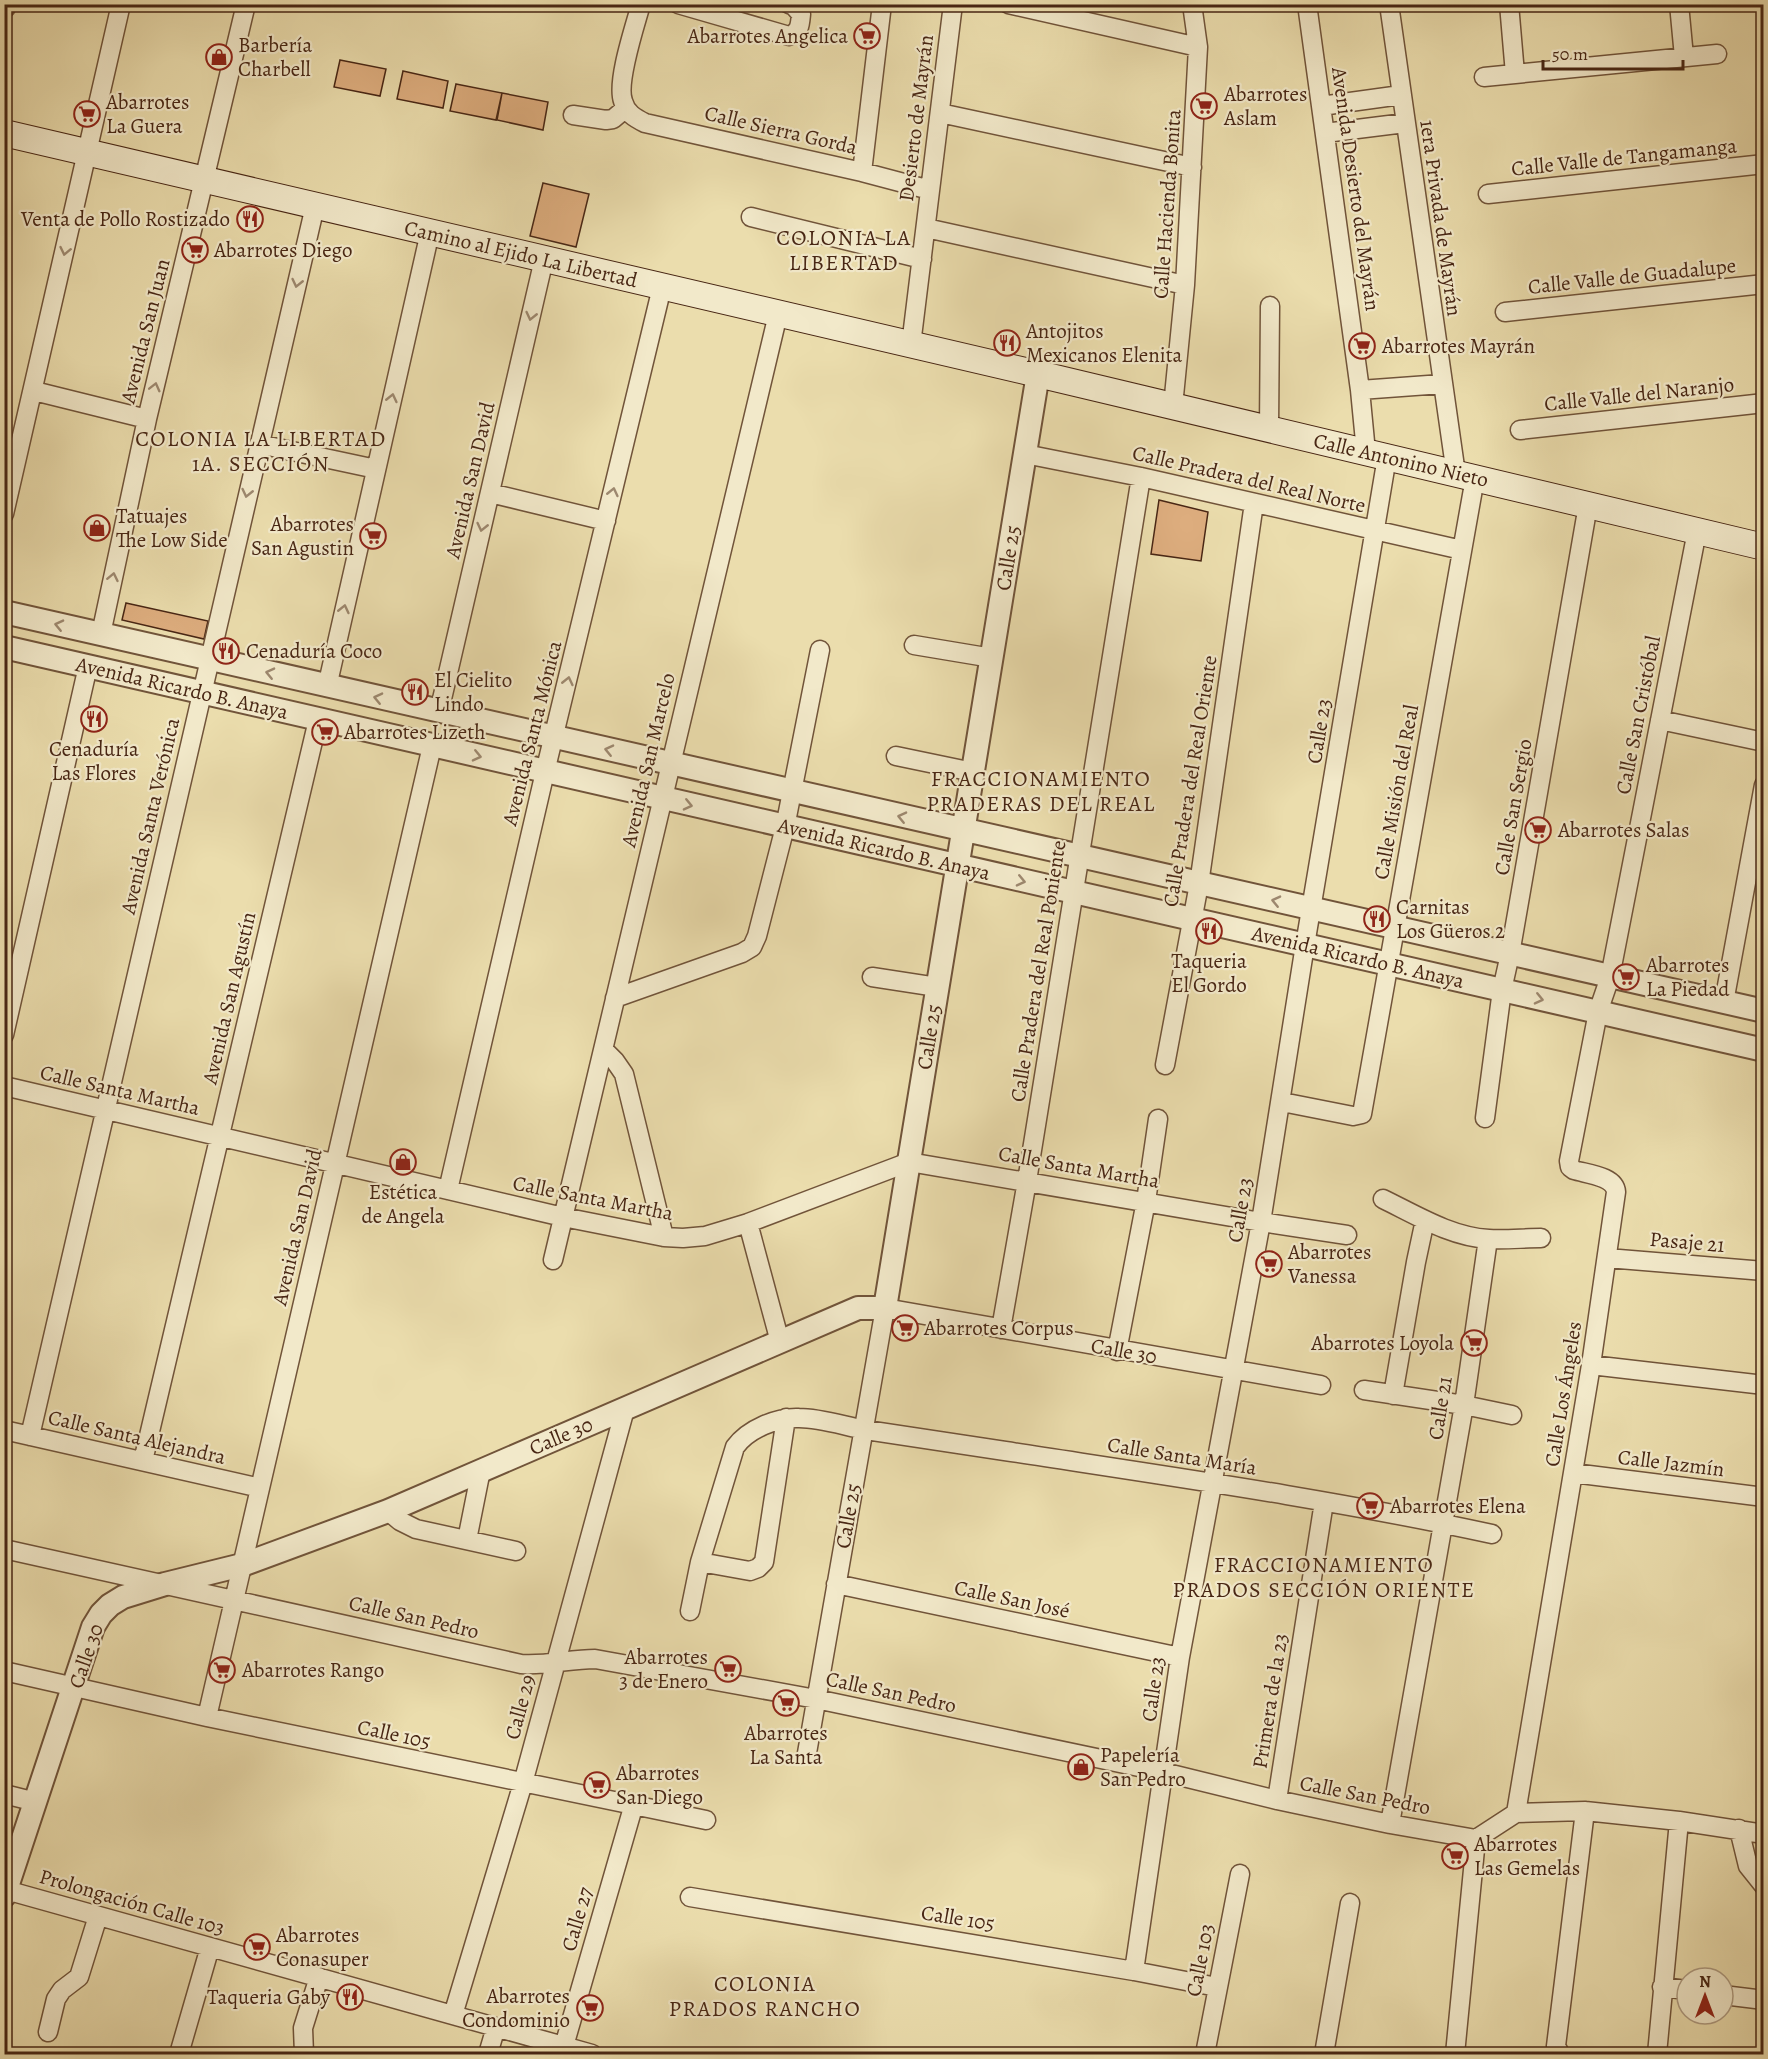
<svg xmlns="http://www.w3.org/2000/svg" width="1768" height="2059" font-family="Alegreya,serif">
<rect width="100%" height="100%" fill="#ebddad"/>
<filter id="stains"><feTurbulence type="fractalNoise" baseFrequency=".00333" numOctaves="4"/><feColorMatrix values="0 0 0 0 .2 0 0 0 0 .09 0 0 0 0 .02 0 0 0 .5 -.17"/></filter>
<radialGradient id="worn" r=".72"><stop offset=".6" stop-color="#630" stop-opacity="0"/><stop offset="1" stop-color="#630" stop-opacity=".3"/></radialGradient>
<path fill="#ddad7e" stroke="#482614" stroke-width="1.5" d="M340,60L386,69L380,96L334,87Z
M403,71L448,81L443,108L397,99Z
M456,84L502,93L496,120L450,111Z
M502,93L548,102L543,130L497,120Z
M543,183L589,194L576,247L530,236Z
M1159,500L1208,512L1201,561L1151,554Z
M126,603L208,621L204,639L122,620Z"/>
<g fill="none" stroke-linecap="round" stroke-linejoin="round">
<g stroke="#71543a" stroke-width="21">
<path id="minor" d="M641,4C635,26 616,82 623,101C626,113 635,118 645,123L862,172L930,190
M678,4L789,36C800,32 800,25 801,14L794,6L789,4
M1008,4L1198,47
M1307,4L1360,390L1366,452
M1389,4L1456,474
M1509,4L1515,74
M1679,4L1684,57
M1484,77L1717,54
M1321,106L1401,95
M940,113L1192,167
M573,115L606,120L613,119L626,108
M1325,133L1405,123
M862,172L882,4
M1488,194L1764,164
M751,217L922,259
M926,228L1185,285
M1505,312L1764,284
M911,345L953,4
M1360,390L1442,384
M34,391L147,419
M1173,406L1185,285L1198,47L1192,4
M1269,429L1270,306
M1520,430L1764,403
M259,444L376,469
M1025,454L1141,477L1462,550
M490,493L606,521
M4,514L121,4
M101,634L147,419L246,4
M914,645L992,658
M327,687L430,232
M439,712L544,259
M1660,720L1764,742
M896,756L973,772
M872,977L937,987
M615,998L742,953L752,947L757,936L785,827L820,650
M1724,1002L1764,785
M4,1035L88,666
M604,1050L615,1061L624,1074L664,1237
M1165,1065L1199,884L1254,503
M4,1086L563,1217L664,1237L683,1238L705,1236L748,1223L909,1162L1261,1222L1347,1235
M1282,1102L1353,1116L1362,1114L1475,478
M1485,1118L1502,990L1510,954L1588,505
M448,1190L545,772L662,287
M1383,1199C1416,1215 1451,1237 1489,1239C1506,1240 1524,1238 1541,1238
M748,1223L780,1342
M1607,1258L1764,1271
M553,1260L778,314
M1001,1329L1027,1181L1141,477
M1117,1351L1146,1201L1158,1119
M1591,1365L1764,1385
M1364,1390L1464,1405L1512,1415
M1393,1395L1416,1262L1425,1220
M4,1430L260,1488
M30,1436L315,206
M143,1461L318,720
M1573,1473L1764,1497
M388,1511L400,1521L416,1529L516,1551
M467,1540L481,1470
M4,1549L521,1664C546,1666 570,1659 595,1659L816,1699L1163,1772L1277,1800L1390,1824L1476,1839L1516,1813L1585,1811L1679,1821L1764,1834
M700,1562L750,1571L758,1568L764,1562L786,1418
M836,1584L1180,1657
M690,1611L700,1562L735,1447C748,1429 777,1417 799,1418C821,1418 844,1426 866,1430C912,1437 958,1444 1005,1451C1167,1476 1331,1499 1492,1534
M4,1671L207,1717L706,1820
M207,1717L432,746
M807,1753L885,1308L1321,1385
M4,1794L36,1802
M1277,1800L1324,1502
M1516,1813L1591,1365L1616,1192C1615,1176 1587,1174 1574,1170L1570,1167L1569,1161L1598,1012L1610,977L1697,531
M1390,1824L1464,1405L1488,1239
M1739,1829L1748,1866L1764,1886
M6,1890L592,2054
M690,1897L1134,1971L1217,1987
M1134,1971L1180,1657L1261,1222L1305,945L1387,457
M1662,1987L1687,1990
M1723,1995L1764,2000
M453,2015L523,1783L625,1409
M48,2032L56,1999L62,1990L79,1977L98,1916
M564,2046L634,1804
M179,2054L210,1947
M304,2054L303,2028L319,1977
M488,2054L496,2027
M1205,2054L1240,1874
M1324,2054L1350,1903
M1455,2054L1476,1839
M1560,2054L1556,2046L1585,1811
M1657,2054L1679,1821"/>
</g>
<g stroke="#71543a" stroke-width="26">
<path id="tertiary" d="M4,6L5,4
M4,612L1764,1011
M4,647L1764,1050
M4,1896L93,1627L101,1614L110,1605L123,1597L165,1584L242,1565L388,1511L858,1308H885L1038,374"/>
</g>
<g stroke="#482614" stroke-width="28">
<path id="secondary" d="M4,133L1038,374L1764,547"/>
</g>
<use href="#minor" stroke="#f2e9ca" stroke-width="18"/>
<use href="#tertiary" stroke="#f2e9ca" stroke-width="22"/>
<use href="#secondary" stroke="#f2e9ca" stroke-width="26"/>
</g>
<defs><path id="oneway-chevron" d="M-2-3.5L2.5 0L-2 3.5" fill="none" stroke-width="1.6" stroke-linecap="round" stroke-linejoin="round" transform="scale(1.5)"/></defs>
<g stroke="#9d886f">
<use href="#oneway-chevron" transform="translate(65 251) rotate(102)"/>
<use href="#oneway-chevron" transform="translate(297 283) rotate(103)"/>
<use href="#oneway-chevron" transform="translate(531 316) rotate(103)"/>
<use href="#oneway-chevron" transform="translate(155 387) rotate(-76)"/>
<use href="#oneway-chevron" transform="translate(392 398) rotate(-77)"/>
<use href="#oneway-chevron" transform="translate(613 492) rotate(-77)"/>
<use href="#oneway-chevron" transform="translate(247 493) rotate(103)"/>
<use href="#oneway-chevron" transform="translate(482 527) rotate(103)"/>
<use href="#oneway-chevron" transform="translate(113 577) rotate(-78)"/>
<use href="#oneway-chevron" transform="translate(344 609) rotate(-77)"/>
<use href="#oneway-chevron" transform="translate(59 625) rotate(-167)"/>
<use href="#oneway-chevron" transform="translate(270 673) rotate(-167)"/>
<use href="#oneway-chevron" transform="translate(568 681) rotate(-77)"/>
<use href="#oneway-chevron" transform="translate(378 698) rotate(-167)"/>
<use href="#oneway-chevron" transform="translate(609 750) rotate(-167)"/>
<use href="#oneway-chevron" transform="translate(477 756) rotate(13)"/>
<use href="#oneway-chevron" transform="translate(688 805) rotate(13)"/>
<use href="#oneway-chevron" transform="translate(902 817) rotate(-167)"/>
<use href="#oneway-chevron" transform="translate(1021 881) rotate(13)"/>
<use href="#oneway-chevron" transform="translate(1276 901) rotate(-167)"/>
<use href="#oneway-chevron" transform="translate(1539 999) rotate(13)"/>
</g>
<defs>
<g id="supermarket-ring" transform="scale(1.35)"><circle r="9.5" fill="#f2e9ca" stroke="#8f2418" stroke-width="1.5"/><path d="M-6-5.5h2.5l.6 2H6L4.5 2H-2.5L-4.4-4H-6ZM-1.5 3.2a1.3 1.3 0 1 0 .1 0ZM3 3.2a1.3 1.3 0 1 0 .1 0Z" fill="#8f2418"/></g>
<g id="shop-ring" transform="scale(1.35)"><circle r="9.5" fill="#f2e9ca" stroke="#8f2418" stroke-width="1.5"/><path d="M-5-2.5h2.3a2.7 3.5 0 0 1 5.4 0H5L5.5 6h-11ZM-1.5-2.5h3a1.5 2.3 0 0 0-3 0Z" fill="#8f2418"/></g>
<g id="restaurant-ring" transform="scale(1.35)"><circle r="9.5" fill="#f2e9ca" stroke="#8f2418" stroke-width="1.5"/><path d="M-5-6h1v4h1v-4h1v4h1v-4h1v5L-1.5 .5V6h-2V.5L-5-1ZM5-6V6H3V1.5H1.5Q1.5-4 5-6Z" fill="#8f2418"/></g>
</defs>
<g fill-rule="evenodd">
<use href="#supermarket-ring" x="867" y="36"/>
<use href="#shop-ring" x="219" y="57"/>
<use href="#supermarket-ring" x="1204" y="106"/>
<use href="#supermarket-ring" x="87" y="114"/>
<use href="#restaurant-ring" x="250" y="219"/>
<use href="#supermarket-ring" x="195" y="250"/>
<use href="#restaurant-ring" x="1007" y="343"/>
<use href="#supermarket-ring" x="1362" y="346"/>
<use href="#shop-ring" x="97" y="528"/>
<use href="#supermarket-ring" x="373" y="536"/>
<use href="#restaurant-ring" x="226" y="651"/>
<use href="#restaurant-ring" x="415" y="692"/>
<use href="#restaurant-ring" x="94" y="719"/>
<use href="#supermarket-ring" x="325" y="732"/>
<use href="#supermarket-ring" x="1538" y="830"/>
<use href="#restaurant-ring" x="1377" y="919"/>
<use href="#restaurant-ring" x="1209" y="931"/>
<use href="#supermarket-ring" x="1626" y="977"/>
<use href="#shop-ring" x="403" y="1162"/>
<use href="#supermarket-ring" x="1269" y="1264"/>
<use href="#supermarket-ring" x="905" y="1328"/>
<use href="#supermarket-ring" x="1474" y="1343"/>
<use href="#supermarket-ring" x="1370" y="1506"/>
<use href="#supermarket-ring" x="728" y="1669"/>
<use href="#supermarket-ring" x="222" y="1670"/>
<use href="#supermarket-ring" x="786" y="1703"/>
<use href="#shop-ring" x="1081" y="1767"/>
<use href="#supermarket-ring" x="597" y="1785"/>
<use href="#supermarket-ring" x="1455" y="1856"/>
<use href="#supermarket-ring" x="257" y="1947"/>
<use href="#restaurant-ring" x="350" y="1997"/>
<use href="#supermarket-ring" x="590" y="2008"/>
</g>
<g text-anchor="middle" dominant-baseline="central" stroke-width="4.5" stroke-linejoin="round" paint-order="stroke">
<g font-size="21" fill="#482614" stroke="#f2e9ca" text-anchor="start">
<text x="848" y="36" text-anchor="end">Abarrotes Angelica</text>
<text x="238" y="45">Barbería<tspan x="238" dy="24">Charbell</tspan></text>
<text x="1224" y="94">Abarrotes<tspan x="1224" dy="24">Aslam</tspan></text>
<text x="106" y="102">Abarrotes<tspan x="106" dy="24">La Guera</tspan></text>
<text x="230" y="219" text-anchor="end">Venta de Pollo Rostizado</text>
<text x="214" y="250">Abarrotes Diego</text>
<text x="1026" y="331">Antojitos<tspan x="1026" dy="24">Mexicanos Elenita</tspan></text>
<text x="1382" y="346">Abarrotes Mayrán</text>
<text x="116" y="516">Tatuajes<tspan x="116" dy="24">The Low Side</tspan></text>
<text x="354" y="524" text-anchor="end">Abarrotes<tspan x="354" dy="24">San Agustin</tspan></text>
<text x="246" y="651">Cenaduría Coco</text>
<text x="434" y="680">El Cielito<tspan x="434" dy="24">Lindo</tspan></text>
<text x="344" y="732">Abarrotes Lizeth</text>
<text x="94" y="749" text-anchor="middle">Cenaduría<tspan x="94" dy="24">Las Flores</tspan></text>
<text x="1558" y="830">Abarrotes Salas</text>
<text x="1396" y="907">Carnitas<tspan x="1396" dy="24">Los Güeros 2</tspan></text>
<text x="1209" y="961" text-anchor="middle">Taqueria<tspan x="1209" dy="24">El Gordo</tspan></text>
<text x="1646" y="965">Abarrotes<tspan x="1646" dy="24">La Piedad</tspan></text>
<text x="403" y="1192" text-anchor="middle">Estética<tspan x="403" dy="24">de Angela</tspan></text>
<text x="1288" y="1252">Abarrotes<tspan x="1288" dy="24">Vanessa</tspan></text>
<text x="924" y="1328">Abarrotes Corpus</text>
<text x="1454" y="1343" text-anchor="end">Abarrotes Loyola</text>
<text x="1390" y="1506">Abarrotes Elena</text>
<text x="708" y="1657" text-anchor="end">Abarrotes<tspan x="708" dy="24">3 de Enero</tspan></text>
<text x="242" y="1670">Abarrotes Rango</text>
<text x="786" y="1733" text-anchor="middle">Abarrotes<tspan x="786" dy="24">La Santa</tspan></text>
<text x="1100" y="1755">Papelería<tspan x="1100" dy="24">San Pedro</tspan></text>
<text x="616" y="1773">Abarrotes<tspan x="616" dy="24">San Diego</tspan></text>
<text x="1474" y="1844">Abarrotes<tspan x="1474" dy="24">Las Gemelas</tspan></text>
<text x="276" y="1935">Abarrotes<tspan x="276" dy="24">Conasuper</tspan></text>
<text x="570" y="1996" text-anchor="end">Abarrotes<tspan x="570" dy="24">Condominio</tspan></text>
<text x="330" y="1997" text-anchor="end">Taqueria Gaby</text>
</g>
<g font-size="21" fill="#482614" stroke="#f2e9ca">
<text transform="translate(916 118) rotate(-83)">Desierto de Mayrán</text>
<text transform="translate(781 130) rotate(13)">Calle Sierra Gorda</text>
<text transform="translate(1624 157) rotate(-6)">Calle Valle de Tangamanga</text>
<text transform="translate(1356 189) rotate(82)">Avenida Desierto del Mayrán</text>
<text transform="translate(1167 204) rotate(-86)">Calle Hacienda Bonita</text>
<text transform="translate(1441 218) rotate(82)">1era Privada de Mayrán</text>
<text transform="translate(521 254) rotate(13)">Camino al Ejido La Libertad</text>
<text transform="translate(1632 276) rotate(-6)">Calle Valle de Guadalupe</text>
<text transform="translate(145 331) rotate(-76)">Avenida San Juan</text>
<text transform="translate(1639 394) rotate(-6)">Calle Valle del Naranjo</text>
<text transform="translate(1401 460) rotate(13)">Calle Antonino Nieto</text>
<text transform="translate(1249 479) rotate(13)">Calle Pradera del Real Norte</text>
<text transform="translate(470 480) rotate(-77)">Avenida San David</text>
<text transform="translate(1008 558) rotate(-81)">Calle 25</text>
<text transform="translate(182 688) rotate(13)">Avenida Ricardo B. Anaya</text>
<text transform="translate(1638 715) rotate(-79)">Calle San Cristóbal</text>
<text transform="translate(1319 731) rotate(-81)">Calle 23</text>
<text transform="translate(532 733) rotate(-76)">Avenida Santa Mónica</text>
<text transform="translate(648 760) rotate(-77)">Avenida San Marcelo</text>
<text transform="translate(1190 781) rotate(-81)">Calle Pradera del Real Oriente</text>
<text transform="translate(1396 792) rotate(-80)">Calle Misión del Real</text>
<text transform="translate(1513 807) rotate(-80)">Calle San Sergio</text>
<text transform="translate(150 816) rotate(-77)">Avenida Santa Verónica</text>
<text transform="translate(884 849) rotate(13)">Avenida Ricardo B. Anaya</text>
<text transform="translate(1358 957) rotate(13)">Avenida Ricardo B. Anaya</text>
<text transform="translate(1038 971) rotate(-81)">Calle Pradera del Real Poniente</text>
<text transform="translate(229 998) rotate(-77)">Avenida San Agustín</text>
<text transform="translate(929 1037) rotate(-81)">Calle 25</text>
<text transform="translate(120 1090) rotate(13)">Calle Santa Martha</text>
<text transform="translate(1079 1167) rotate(10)">Calle Santa Martha</text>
<text transform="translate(593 1198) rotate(11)">Calle Santa Martha</text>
<text transform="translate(1240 1210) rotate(-80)">Calle 23</text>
<text transform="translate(297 1227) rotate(-77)">Avenida San David</text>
<text transform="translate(1687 1242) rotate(5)">Pasaje 21</text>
<text transform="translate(1124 1351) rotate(10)">Calle 30</text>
<text transform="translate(1563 1394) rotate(-81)">Calle Los Ángeles</text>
<text transform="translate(1440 1408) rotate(-81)">Calle 21</text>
<text transform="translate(561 1436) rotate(-23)">Calle 30</text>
<text transform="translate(137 1437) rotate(13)">Calle Santa Alejandra</text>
<text transform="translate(1182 1456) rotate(9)">Calle Santa María</text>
<text transform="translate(1671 1463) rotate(7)">Calle Jazmín</text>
<text transform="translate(848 1516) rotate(-80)">Calle 25</text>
<text transform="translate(1012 1599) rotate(12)">Calle San José</text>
<text transform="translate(414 1617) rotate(13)">Calle San Pedro</text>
<text transform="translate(86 1656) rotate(-71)">Calle 30</text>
<text transform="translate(1153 1689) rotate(-82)">Calle 23</text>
<text transform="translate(891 1692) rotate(12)">Calle San Pedro</text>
<text transform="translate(1270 1701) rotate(-81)">Primera de la 23</text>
<text transform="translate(520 1707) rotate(-75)">Calle 29</text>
<text transform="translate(394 1734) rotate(12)">Calle 105</text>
<text transform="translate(1365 1795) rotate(11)">Calle San Pedro</text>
<text transform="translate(132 1902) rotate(16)">Prolongación Calle 103</text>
<text transform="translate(958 1918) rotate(9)">Calle 105</text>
<text transform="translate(577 1919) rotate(-74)">Calle 27</text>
<text transform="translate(1200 1960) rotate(-79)">Calle 103</text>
</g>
<g font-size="22" letter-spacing="1.5" fill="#482614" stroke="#f2e9ca">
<text x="844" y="238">COLONIA LA<tspan x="844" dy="25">LIBERTAD</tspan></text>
<text x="261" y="439">COLONIA LA LIBERTAD<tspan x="261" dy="25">1A. SECCIÓN</tspan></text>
<text x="1041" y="779">FRACCIONAMIENTO<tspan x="1041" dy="25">PRADERAS DEL REAL</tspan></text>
<text x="1324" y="1565">FRACCIONAMIENTO<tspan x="1324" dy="25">PRADOS SECCIÓN ORIENTE</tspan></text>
<text x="765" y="1984">COLONIA<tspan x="765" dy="25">PRADOS RANCHO</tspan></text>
</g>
</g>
<rect width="1768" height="2059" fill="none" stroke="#ebddad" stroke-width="24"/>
<rect x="6" y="6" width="1756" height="2047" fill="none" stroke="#482614" stroke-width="3"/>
<rect x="12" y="12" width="1744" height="2035" fill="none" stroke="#482614" stroke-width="1.5"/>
<g transform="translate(1705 1996)"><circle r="28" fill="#f2e9ca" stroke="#ae9b81" stroke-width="1.5"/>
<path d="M0-4.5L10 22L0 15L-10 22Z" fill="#8f2418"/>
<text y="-9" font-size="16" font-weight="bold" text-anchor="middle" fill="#482614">N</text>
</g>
<path d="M1543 60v9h140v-9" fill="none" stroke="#482614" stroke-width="3"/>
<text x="1552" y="60" font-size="18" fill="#482614" stroke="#f2e9ca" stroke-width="4.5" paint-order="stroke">50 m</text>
<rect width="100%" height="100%" filter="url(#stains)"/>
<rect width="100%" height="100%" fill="url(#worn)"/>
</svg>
